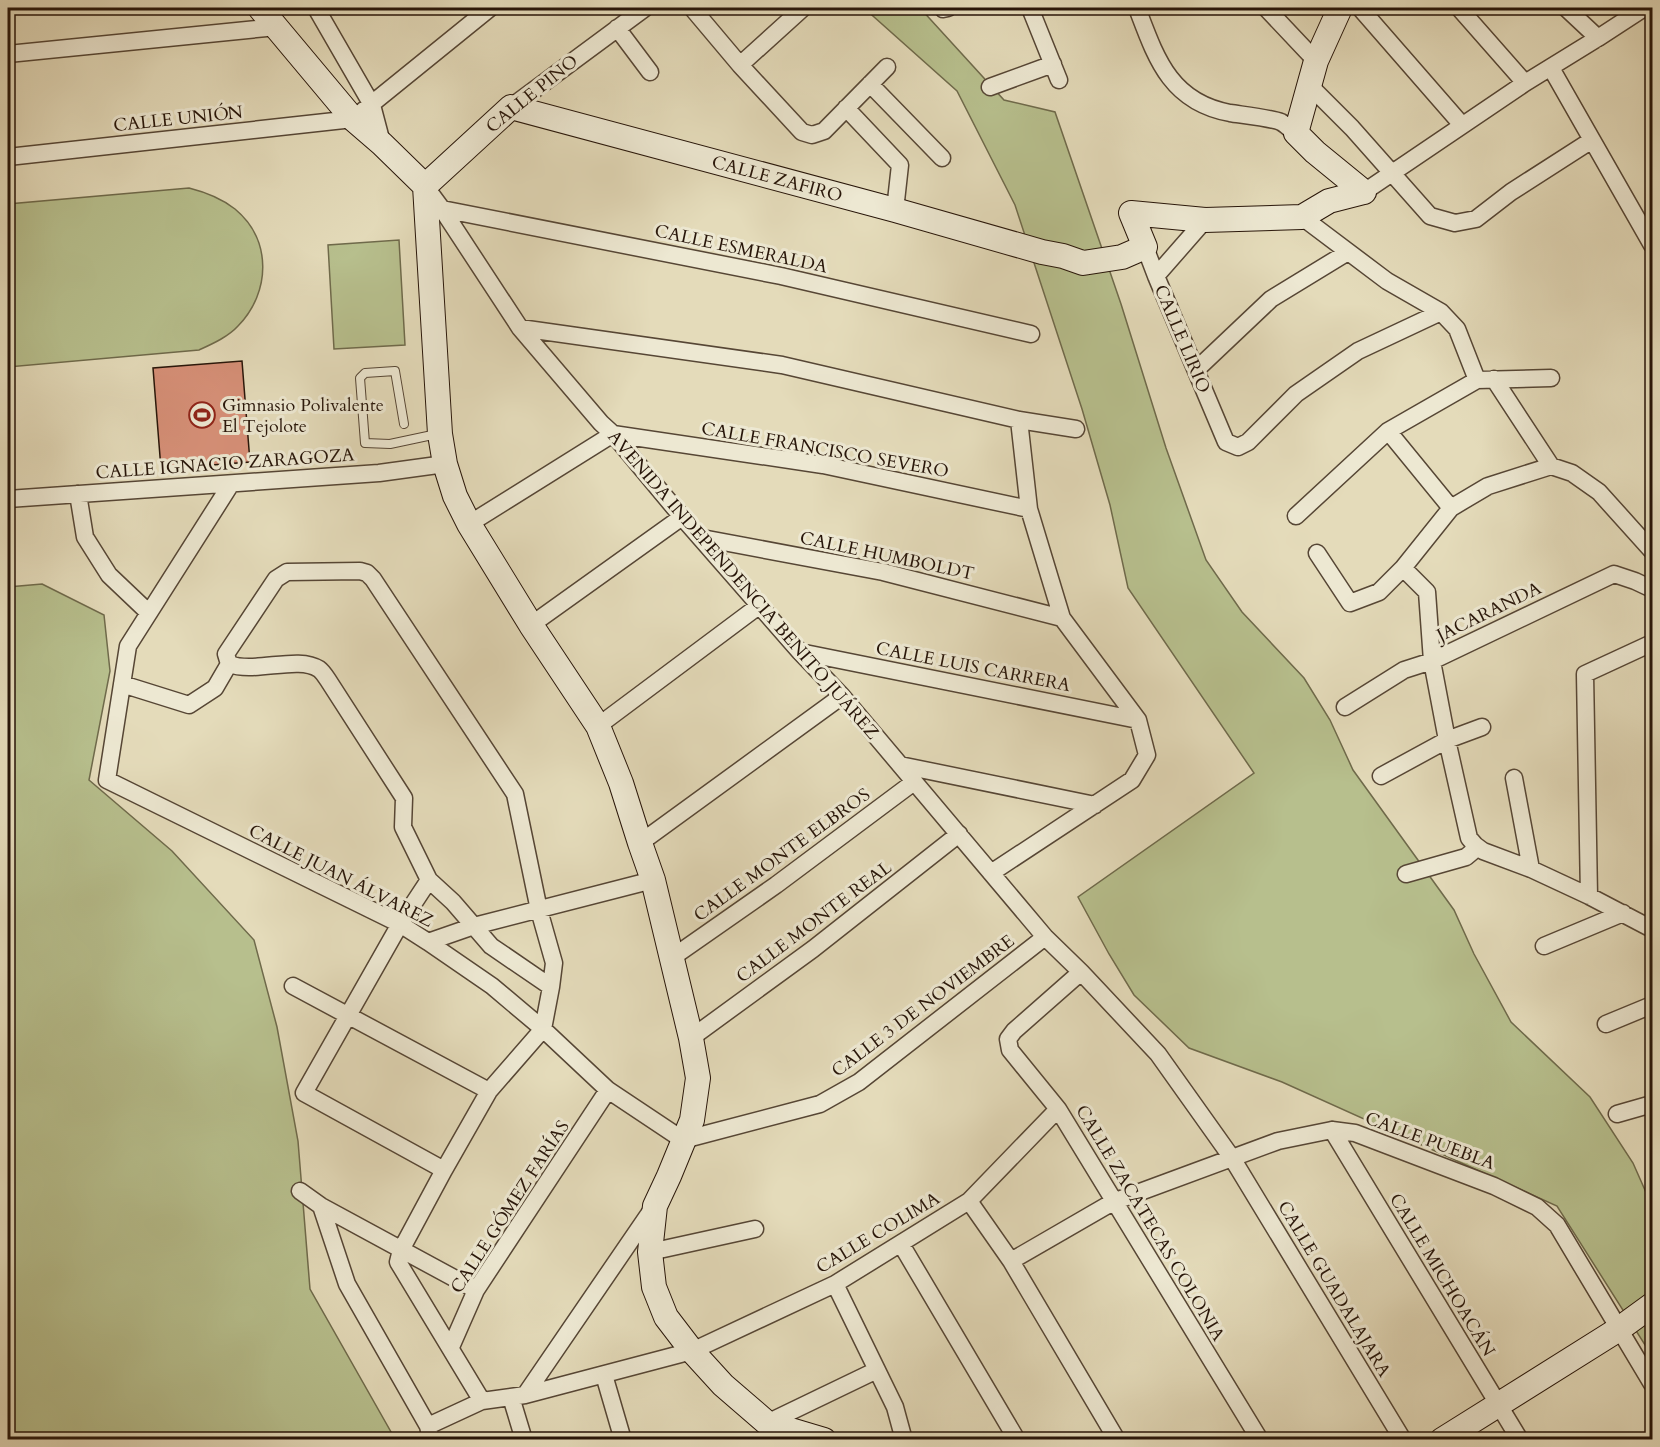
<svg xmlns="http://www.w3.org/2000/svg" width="1660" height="1447" font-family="Cardo,serif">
<rect width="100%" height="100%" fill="#e4dbba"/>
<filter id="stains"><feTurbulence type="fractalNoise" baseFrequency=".00333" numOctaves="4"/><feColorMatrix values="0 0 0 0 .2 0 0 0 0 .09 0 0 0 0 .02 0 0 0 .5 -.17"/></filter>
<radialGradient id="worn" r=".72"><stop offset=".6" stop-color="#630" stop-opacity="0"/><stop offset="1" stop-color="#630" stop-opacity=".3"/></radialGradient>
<path fill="#b7bf8d" stroke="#6f6a4b" stroke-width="1.5" d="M864,8H920L1004,100L1055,112L1121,304L1166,448L1206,560L1242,612L1304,678L1330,720L1353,770L1454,910L1474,954L1511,1022L1590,1097L1633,1163L1652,1206V1356L1557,1206L1282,1082L1189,1048L1134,995L1109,954L1078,897L1254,773L1128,588L1110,505L1082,409L1015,205L957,91Z
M189,188C205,192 221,198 235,209C272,240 271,292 238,326C228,337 212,344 199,350L8,367V204Z
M399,240L405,345L334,349L328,245Z
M42,584L104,615L110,671L89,780L172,851L254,940L277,1027L298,1141L310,1289L395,1439H8V587Z"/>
<path fill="#d79078" stroke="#271509" stroke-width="1.5" d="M242,361L250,462L161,469L153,368Z"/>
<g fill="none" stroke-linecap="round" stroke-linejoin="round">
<g stroke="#564635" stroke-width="10">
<path id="lane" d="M404,424L395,371L365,373L360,378L365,443L390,444L437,434"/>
</g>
<g stroke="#564635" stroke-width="19">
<path id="street" d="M316,8L372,105L382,143
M692,8L740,65L802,132L812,135L824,131L887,67
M1030,8L1059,80
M1137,8C1156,58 1170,102 1230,113C1243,115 1271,118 1281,122C1286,125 1291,130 1296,133
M1266,8L1316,61
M1360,8L1462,125
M1459,8L1525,83
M1566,8L1598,38
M943,9L948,8
M617,28L650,72
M8,54L277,27
M740,65L803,8
M1551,68L1652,245
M870,84L942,158
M1308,84L1352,128L1430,216L1455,223L1476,219L1511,192L1592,140
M990,87L1053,64
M511,107L645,8
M846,108L900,165L895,210
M8,157L353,119L490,8
M425,186L442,209L520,328L601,423L613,434L682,517L800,652L842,696L1045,937L1081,972L1158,1054L1232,1158L1403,1440
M1364,192L1525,83L1598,38L1644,8
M442,209L781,276L1031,334
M1302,217L1387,281L1441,312L1457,329L1477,380
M1145,247L1156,276L1226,442L1238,447L1248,442L1296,394L1358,351L1441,312
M1156,276L1205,220
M520,328L782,365L1019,420L1076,429
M1196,370L1271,299L1348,252
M1494,379L1551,466L1572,473L1599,492L1652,551
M1388,431L1451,508
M231,484L128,646L107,780L400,924L428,942L492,986L543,1029L608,1090L683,1140L820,1104L859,1082L1045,937
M78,494L85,537L109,575L149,613
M8,499L379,473L445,464
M1296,516L1388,431L1477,380L1551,378
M469,524L613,434L823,465L1029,509
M702,538L883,572L1062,618
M1317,553L1350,603L1379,592L1403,568L1451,508L1488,486L1551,466
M1403,568L1427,592L1432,661L1447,740L1469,838L1475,845L1483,851L1531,869L1589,896L1652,929
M531,625L682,517
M800,652L1138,720
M229,664C255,674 298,655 319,669C322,671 326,677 328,680L404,798L403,827L429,880L453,902L491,946L551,987
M122,684L189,705L215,688L229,664L226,654L276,579L287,572L360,571L367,573L373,579L515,794L539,910L554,963L551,987L543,1029L489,1091L444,1170L401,1250L398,1262L482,1401
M1345,707L1404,670L1432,661L1614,574L1635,581L1652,589
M598,726L760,605
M900,765L1095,805
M1381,776L1447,740L1482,727
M1514,778L1531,869
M640,843L842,696
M991,873L1132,780L1147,755L1138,720L1062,618L1029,509L1019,420
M1406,874L1466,857L1472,852L1475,845
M429,880L400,924L304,1093L444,1170
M1589,896L1585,674L1652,643
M428,942L474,926L653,880
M1544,946L1623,913
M673,957L776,885L914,782
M1081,972L1014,1031L1008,1039L1010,1050L1058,1109L1260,1440
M293,986L489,1091
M1606,1024L1652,1005
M691,1038L813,949L959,834
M1617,1114L1652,1104
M1332,1130L1520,1440
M300,1191L321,1206L476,1290
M969,1201L1011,1261L1117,1440
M321,1206L347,1284L428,1426L431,1440
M901,1244L1017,1440
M650,1252L755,1229
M1011,1261L1113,1202L1278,1141L1332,1130L1355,1133L1494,1186L1537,1207L1557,1225L1652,1384
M835,1284L895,1407L904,1440
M451,1347L476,1290L608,1090
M604,1375L623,1440
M525,1395L653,1208
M511,1397L524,1440
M767,1423L877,1370
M428,1426L482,1401L525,1395L692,1351L835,1284L969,1201L1058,1109"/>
</g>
<g stroke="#271509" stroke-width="26">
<path id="secondary" d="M260,8L353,119L382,144L425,186
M1340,8L1316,61L1296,133L1315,152L1364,192
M425,186L440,434L445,464L455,496L469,524L531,625L598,726L621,783L640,843L653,880L691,1038L698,1078L692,1120L669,1176L655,1206L650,1252L654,1287L666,1317L692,1351L723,1385L767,1423L824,1440
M425,186L511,107L895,210L1042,252L1063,256L1083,263L1122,257L1145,247L1131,213L1205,220L1302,217L1329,201L1364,192
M1442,1440L1619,1329L1652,1305"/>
</g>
<use href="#lane" stroke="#ede8d2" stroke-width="8"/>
<use href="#street" stroke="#ede8d2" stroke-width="16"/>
<use href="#secondary" stroke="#ede8d2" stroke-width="24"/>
</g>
<defs>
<g id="stadium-ring" transform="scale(1.35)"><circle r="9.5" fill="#ede8d2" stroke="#8f2418" stroke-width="1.5"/><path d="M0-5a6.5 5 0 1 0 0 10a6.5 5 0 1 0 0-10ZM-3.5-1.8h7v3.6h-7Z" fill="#8f2418"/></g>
</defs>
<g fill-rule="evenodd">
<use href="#stadium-ring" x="202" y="415"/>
</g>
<g text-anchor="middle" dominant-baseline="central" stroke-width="6" stroke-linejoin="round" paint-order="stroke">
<g font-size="18" fill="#271509" stroke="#ede8d2">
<text transform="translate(532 94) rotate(-39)">CALLE PINO</text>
<text transform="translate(178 119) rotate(-6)">CALLE UNIÓN</text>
<text transform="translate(777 179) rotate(15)">CALLE ZAFIRO</text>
<text transform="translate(741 249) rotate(12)">CALLE ESMERALDA</text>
<text transform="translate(1182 339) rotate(67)">CALLE LIRIO</text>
<text transform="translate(825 450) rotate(10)">CALLE FRANCISCO SEVERO</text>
<text transform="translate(225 464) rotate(-4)">CALLE IGNACIO ZARAGOZA</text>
<text transform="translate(887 556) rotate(12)">CALLE HUMBOLDT</text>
<text transform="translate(743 585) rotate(49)">AVENIDA INDEPENDENCIA BENITO JUÁREZ</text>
<text transform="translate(1489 612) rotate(-26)">JACARANDA</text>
<text transform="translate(973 667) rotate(11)">CALLE LUIS CARRERA</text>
<text transform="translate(782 855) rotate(-36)">CALLE MONTE ELBROS</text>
<text transform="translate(341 876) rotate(27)">CALLE JUAN ÁLVAREZ</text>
<text transform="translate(814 922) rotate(-37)">CALLE MONTE REAL</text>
<text transform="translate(923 1006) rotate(-37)">CALLE 3 DE NOVIEMBRE</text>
<text transform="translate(1430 1141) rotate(20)">CALLE PUEBLA</text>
<text transform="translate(510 1207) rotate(-57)">CALLE GÓMEZ FARÍAS</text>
<text transform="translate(1150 1223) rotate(59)">CALLE ZACATECAS COLONIA</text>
<text transform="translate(878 1233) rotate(-31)">CALLE COLIMA</text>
<text transform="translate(1442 1275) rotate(59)">CALLE MICHOACÁN</text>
<text transform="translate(1334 1289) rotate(59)">CALLE GUADALAJARA</text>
</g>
<g font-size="18" fill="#271509" stroke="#ede8d2" text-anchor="start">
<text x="222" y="405">Gimnasio Polivalente<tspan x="222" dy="21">El Tejolote</tspan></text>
</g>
</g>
<rect width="1660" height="1447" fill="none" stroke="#e4dbba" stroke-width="30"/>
<rect x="9" y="9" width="1642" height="1429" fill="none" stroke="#271509" stroke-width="3"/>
<rect x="15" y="15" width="1630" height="1417" fill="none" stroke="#271509" stroke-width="1.5"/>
<rect width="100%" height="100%" filter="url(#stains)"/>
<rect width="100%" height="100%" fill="url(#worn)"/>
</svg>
